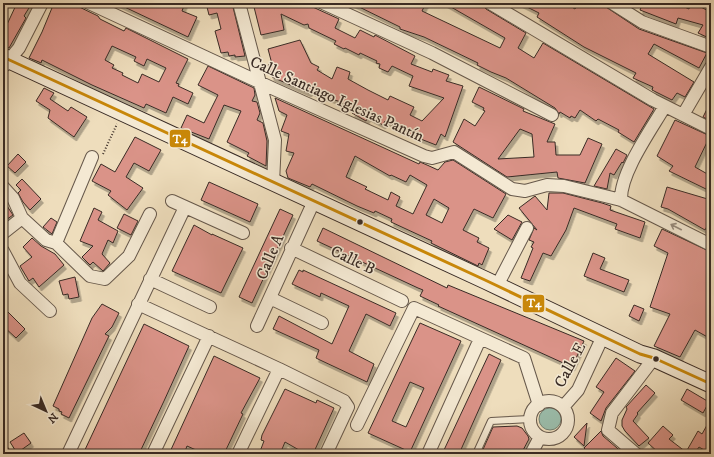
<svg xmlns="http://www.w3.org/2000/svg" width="714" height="457" font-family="'IM FELL DW Pica',serif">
<defs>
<filter id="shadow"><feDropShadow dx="2.5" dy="4" stdDeviation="0" flood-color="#0004"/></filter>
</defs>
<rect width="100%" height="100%" fill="#eeddbc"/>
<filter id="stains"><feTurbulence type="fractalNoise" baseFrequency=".005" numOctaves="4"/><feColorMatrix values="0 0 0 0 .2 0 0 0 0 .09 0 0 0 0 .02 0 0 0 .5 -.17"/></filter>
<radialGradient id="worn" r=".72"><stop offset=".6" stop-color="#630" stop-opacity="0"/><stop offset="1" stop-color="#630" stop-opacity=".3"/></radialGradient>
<path fill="#9bbdab" stroke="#748375" d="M539 419a11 11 0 1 1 22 0a11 11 0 1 1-22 0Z"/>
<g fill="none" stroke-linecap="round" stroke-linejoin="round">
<path stroke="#748375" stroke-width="3" d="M552,454L553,452"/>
</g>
<path fill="#da9388" stroke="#392b25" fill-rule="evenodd" filter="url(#shadow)" d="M17,3H32L24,16L26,18L9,48L3,45V33Z
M54,3H71L98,16L100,19L124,31L126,28L188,59L176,83L179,84L178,86L193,93L188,104L173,97L166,113L146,104L144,108L92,85L42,60L41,63L39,62L29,58L42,32ZM112,46L136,57L134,61L144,66L147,59L166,68L159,82L142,74L138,83L122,75L123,73L112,68L114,65L105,60Z
M116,3H185L182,11L197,17L188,37Z
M206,3H232L245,56L235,57V55L229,56L228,52L221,53L215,31L221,29L217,13L209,15Z
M253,3H304L339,19L335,28L355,38L360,30L374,37L375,35L415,56L411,64L432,72L433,69L449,75L446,81L463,86L445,137L441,134L436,145L408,134L409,132L385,121L383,125L368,117L366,121L352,113L354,110L338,101L321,96L310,91L309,93L272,77L268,65L272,64L268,49L300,40L311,63L319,67L317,70L332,79L337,67L350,72L348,79L368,90L388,100L390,96L414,107L410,115L422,121L444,98L409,86L413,76L392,66L388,72L379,68L380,64L376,63L377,61L360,53L359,55L345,48L344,49L334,44L336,41L309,28L308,24L304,25L281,14L284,30L261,35Z
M351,3H426L422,11L500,48L505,38L444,3H481L486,9L526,33L518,48L534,58L543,43L654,109L634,142L618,132L619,130L598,119L596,121L580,110L575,118L571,116L570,118L560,112L559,114L555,108L506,78L491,72L477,65L478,63L424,37L400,29V27Z
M519,3H565L575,9L579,3H600L639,29L707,53L699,68L654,44L648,54L694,82L685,97L677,93L672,100L652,90L653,87L633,78L636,73L584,47L537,17L539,13Z
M643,3H676L689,9L690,3H702L701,7L710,12L711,10V39L698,33L703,25L678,18L676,24L640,10Z
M208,66L254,88L255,95L252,101L257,102L260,113L257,120L263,123L267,141L266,166L247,156L249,153L227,142L241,111L224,105L209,139L181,128L187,115L204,123L218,95L198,85Z
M479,87L524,109L523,111L555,124L547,142H555L556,155H580L588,138L602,144L585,183L558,178L557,172L507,177L453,142L464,119L475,126L485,111L483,110L484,108L472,102ZM520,129L532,134L534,157L498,159Z
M44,88L54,93L50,99L68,111L71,107L87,117L74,137L48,118L50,110L36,101Z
M275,98L419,164L420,162L427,165L438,170L445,162L453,160L506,194L493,218L474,209L463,230L479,238L477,242L489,248L482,265L479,263L478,266L431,243L432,241L391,222L392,219L375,211L374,213L357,206L312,184L310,187L288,178L286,171L294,153L286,151L289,134L281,131L287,115L279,111ZM355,156L390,176L391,175L406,182L410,175L427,185L413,214L396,206L400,197L391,192L388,200L365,189L367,187L346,177ZM434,199L449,208L442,223L426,215Z
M711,101V121L703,117Z
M675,120L710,136L695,167L711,176L706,189L669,171L673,166L657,156Z
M135,137L161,150L149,171L134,163L126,177L143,188L127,210L108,195L111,191L92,181L101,164L115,172Z
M616,149L627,155L623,163L622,162L614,175L610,173L607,189L594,186Z
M18,154L26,162L15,173L7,166Z
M22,179L41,199L30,210L23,202L18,193L21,190L16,185Z
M209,182L258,204L250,222L201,200Z
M667,187L711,200V219L705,230L668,209L661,207Z
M549,193H563L602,203L611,206L610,210L645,222L640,238L615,229L617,224L574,208L566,230L551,256L543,253L530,281L521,278L533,248L531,247L534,242L529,240L534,228L537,230L519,208L535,196L547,210Z
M3,200L13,215L3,222Z
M94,208L102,212L98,220L118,231L113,243L108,240L102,254L110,263L103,271L93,262L90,265L82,257L93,246L80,241Z
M280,209L293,215L252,303L239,297Z
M124,214L138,221L131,235L117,228Z
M508,215L522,222L512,240L494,229Z
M51,218L57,222L52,234L43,227Z
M194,225L212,235V234L243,248L221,293L172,271Z
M323,228L447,288L448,285L584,341L572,367L438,306L439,305L420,296L423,290L418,288L317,241Z
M662,229L711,252V339L695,330L680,357L654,346L670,314L650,307L668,253L654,246Z
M32,238L41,246L55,254L64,265L39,287L33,278L29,281L20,266L32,257L23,247Z
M593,253L605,258L600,269L629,280L624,292L584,276Z
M299,270L303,272V270L396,313L390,326L366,314L349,351L374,364L367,382L320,360L316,358L319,350L273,329L279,316L332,344L349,306L321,293L320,297L292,284Z
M75,277L79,297L69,299L68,294L63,295L59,281Z
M102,304L119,313L112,327L105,334L109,336L69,418L61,414L62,412L59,411V409L53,406L92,318Z
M634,305L644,309L639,321L629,316Z
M7,311L25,329L16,338L3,326V316Z
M420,323L461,341L410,452L368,433ZM410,382L424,388L406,427L392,421Z
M144,324L189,346L164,401L139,454H83Z
M489,354L501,360L459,454H449L444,450Z
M214,356L260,378L241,413L243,414L224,454H205L187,446L184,454H169Z
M616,358L635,371L606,408L601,421L590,413L604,392L596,387Z
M646,385L655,393L637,413L638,414L633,421L649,438L639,446L625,431L622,426V420L627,409L626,407Z
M285,389L316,403L317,400L334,408L313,454H306L285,442L280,454H259L264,441L261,440L262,435Z
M687,389L709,402L703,413L681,400Z
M711,418V454L699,447L694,454H660L648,443L663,426L673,435L669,439L686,452L698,431L702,434Z
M587,423L584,446L574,437Z
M517,426L522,428L528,436L529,439L521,454H481L493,427Z
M601,431L603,436L624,454H590L584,448Z
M24,433L31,443L17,453L10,442Z"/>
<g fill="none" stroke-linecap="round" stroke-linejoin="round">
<g stroke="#66584b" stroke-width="8">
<path id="lane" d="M476,454L491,421L530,419"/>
</g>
<g stroke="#66584b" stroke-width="14">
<path id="street" d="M89,3L274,89L424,156L432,158L454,152L512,189L525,191L547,185L564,186L621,200L711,245
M239,3L275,140L273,183
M323,3L432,53L552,115
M490,3L653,100L711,129
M612,3L642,22L711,47
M5,65L19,48L42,3
M683,115L711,67
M3,187L13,198L22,218L46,240L56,243L90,276L105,279L129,256L150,214
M621,200C620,173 651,130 665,106
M172,201L243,233
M3,233L22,218
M56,243L92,157
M291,248L402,301
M3,251L20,283L50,311
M150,279L210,307
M497,286L527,228
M270,298L322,323
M138,304L279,369L344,401L348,407L326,454
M257,326L314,201
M530 420a19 19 0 1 1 38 0a19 19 0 1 1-38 0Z
M563,407L578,390L603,336
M357,425L414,308L524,358L539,405
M3,452L4,454
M68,454L185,207
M153,454L209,336
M238,454L279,369
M428,454L480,339
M531,454L540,437
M636,454L608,430L612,413L654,358"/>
</g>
<g stroke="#392b25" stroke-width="19">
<path id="secondary" d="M3,57L485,280L640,354L654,358L711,384"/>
</g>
<path stroke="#392b25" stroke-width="2" stroke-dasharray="1 2" stroke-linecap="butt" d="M103,154L117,124"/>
<use href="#lane" stroke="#f4e9d3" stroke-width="6"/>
<use href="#street" stroke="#f4e9d3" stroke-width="12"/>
<use href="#secondary" stroke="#f4e9d3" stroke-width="17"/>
<g stroke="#f4e9d3" stroke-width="6">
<path id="bus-1" d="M3,57L485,280L640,354L654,358L711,384"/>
</g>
<use href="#bus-1" stroke="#c88709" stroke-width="3"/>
</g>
<defs><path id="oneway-shaft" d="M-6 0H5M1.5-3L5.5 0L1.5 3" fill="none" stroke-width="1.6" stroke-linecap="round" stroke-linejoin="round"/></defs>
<use stroke="#968a7c" href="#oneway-shaft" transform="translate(676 227) rotate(-153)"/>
<g fill="#392b25" stroke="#f4e9d3" stroke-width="1.5">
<circle cx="360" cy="222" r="3.5"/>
<circle cx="656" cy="359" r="3.5"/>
</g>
<g text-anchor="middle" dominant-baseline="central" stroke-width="3" stroke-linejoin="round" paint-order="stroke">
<g font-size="16" fill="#392b25" stroke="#f4e9d3">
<text transform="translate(337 99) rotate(24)">Calle Santiago Iglesias Pantín</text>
<text transform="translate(270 257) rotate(-67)">Calle A</text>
<text transform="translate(353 260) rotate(25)">Calle B</text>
<text transform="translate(570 365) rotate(-62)">Calle E</text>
</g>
</g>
<g stroke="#f4e9d3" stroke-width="1.5">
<rect x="169" y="129" width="22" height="19" rx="4" fill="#c88709"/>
<rect x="522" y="294" width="23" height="19" rx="4" fill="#c88709"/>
</g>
<g font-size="11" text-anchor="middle" font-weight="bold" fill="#fff">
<text x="180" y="143">T4</text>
<text x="534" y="307">T4</text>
</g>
<rect width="714" height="457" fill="none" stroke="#eeddbc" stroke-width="16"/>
<rect x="4" y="4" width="706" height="449" fill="none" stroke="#392b25" stroke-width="2"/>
<rect x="8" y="8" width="698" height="441" fill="none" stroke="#392b25"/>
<g transform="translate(46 411) rotate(136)" stroke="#f4e9d3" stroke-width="3" paint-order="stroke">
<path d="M0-3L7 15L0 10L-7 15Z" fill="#392b25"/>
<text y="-6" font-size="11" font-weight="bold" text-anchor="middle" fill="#392b25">N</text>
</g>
<rect width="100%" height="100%" filter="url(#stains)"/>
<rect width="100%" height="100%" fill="url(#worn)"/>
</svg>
